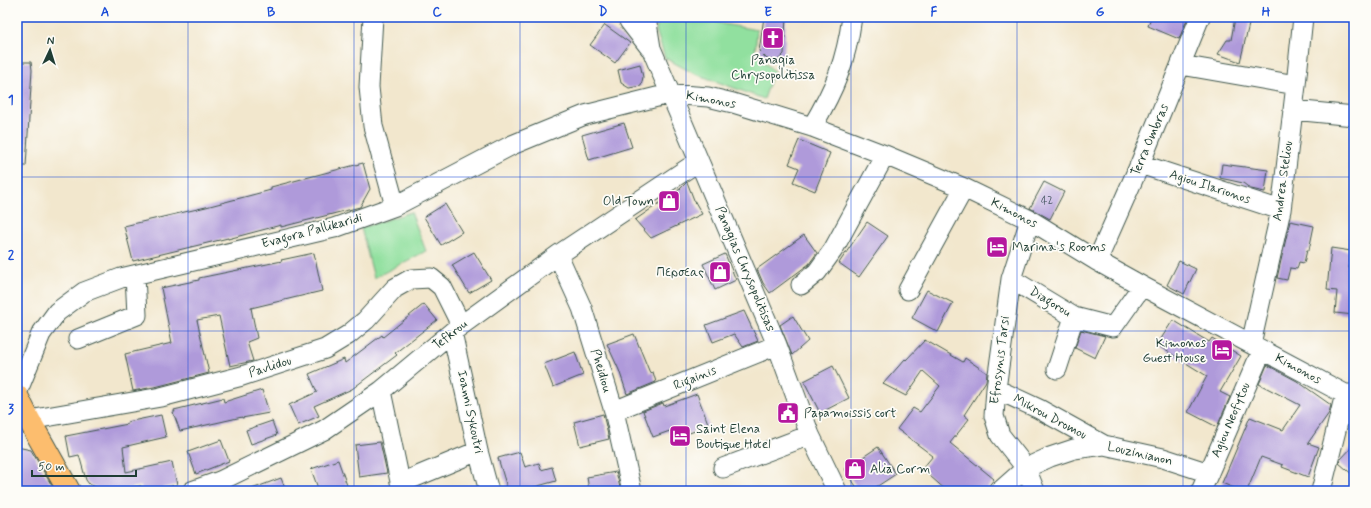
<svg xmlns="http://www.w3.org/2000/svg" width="1371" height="508" font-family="Mynerve,sans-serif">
<rect width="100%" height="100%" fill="#fdfcf7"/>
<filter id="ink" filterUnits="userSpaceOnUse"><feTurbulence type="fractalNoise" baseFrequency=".025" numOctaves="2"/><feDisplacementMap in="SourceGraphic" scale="8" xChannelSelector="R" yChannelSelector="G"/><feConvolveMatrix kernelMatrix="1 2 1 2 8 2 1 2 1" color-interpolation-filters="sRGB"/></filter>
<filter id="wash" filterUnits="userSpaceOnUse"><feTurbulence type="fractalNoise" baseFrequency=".012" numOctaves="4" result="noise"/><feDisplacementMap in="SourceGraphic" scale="16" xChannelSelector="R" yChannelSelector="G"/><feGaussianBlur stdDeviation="0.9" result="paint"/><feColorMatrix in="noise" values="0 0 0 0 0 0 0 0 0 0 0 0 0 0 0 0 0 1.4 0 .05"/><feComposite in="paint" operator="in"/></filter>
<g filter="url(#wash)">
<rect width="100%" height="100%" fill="#f2e7cd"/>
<path fill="#91e09f" stroke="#588e6a" d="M659,17H702L723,24L757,30L755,54L774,71L764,99L693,73L665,58L656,30Z
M411,212L426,251L374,278L361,228Z"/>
<g id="blocks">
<path fill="#af9ada" d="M764,17H786L784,54L777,61L767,59L759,51Z
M1151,17H1188L1179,39L1148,26Z
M1235,18L1250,20L1240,62L1218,54L1227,40H1231Z
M605,25L630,43L615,63L590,45Z
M17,62H31L32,70L26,166H17Z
M640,64L643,77L641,86L629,88L621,83L618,70Z
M624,123L632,147L589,160L582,135Z
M799,140L830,153L815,191L793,182L799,168L789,164Z
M363,163L370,189L360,207L281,227V225L228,239V238L133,261L124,226L206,207L271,190V187Z
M1222,164L1268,170L1265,192L1251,189L1243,183L1220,178Z
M687,182L694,200L702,214L651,238L635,220L680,189Z
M1044,182L1064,192L1050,219L1030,208Z
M445,204L462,232L441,245L424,217Z
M1290,221L1314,226L1309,250H1307L1304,263L1299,262L1297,269L1290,268L1287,280L1277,278Z
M867,222L888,236L859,277L839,263Z
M804,235L817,253L809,264L770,293L763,283L757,269Z
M1331,248L1351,251L1349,268L1354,269V315L1335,313L1337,291L1327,290Z
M474,252L491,280L469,293L452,265Z
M314,253L322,291L251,308L257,338L247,342L253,361L230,366L219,316L197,320L209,373L159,386L133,391L125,354L172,343L161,288L199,280V278L282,261L281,260Z
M725,254L736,280L715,290L703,264Z
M1179,261L1196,269L1184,294L1167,285Z
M927,290L953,303L938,332L912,318Z
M424,304L437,320L395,353L397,355L352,389L314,406L319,416L298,425L289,405L317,392L309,374L344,359L345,363L382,335L383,337Z
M744,311L758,341L743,347L734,334L713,342L706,325Z
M793,316L808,341L792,355L780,325Z
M1173,320L1209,342L1212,338L1241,356L1220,392L1230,397L1217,427L1188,412L1207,376L1157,345Z
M1081,330L1105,336L1095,358L1075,348Z
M634,334L650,373L653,372L656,382L627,394L619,370L607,344Z
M925,340L963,362L965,358L987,373L986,381L964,415L969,419L950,443L994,479L985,491H947L922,469L933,456L897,429L913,408L920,412L940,386L923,371L906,396L883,384L905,359L906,360Z
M575,352L583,375L553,387L544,364Z
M1267,365L1297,381L1331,405L1329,413L1308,443L1319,447L1308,477L1282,467L1283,465L1261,457L1247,491H1241L1222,483L1250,417L1283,430L1300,405L1259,384Z
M833,366L849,398L820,413L804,381Z
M262,390L269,413L242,418V417L180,431L173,412H175L174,410L223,398L224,402Z
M697,394L709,426L681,436L678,428L653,437L643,411L663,403L664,406Z
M603,414L609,439L580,446L574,422Z
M161,415L166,437L123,447L126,472L172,462L177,485L146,491H142L141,486L112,491L100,489L89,484L86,480L79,455L70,457L66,436L128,424L127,422Z
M272,421L277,435L251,444L246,430Z
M221,440L229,461L196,474L188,452Z
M380,442L387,473L359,477L355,445Z
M1354,445V476L1339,463L1340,460Z
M17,447L31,450L55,491H17Z
M878,447L896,474L870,491H859L845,469Z
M520,452L525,467L539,463L541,470L552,467L556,481L520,491H508L498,458Z
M338,460L349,491H319L311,469Z
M616,472L621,491H589L587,477Z
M281,478L286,491H250L249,490Z"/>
</g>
</g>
<g filter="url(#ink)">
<use href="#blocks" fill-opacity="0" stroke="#3f564b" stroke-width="1"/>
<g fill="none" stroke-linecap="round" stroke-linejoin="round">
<g stroke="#3f564b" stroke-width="21">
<path id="minor" d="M373,17L369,87L373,126L395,206
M646,17L651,48L777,345L810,435L837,491
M629,21L650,48
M1181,65L1296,85
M1293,110L1354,116
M812,127C835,88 846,62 852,17
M1140,164L1281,210
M1030,220L1011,279L996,389L994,416L1000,435L1026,468L1035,491
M558,255L582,308L614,411L632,491
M1097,261L1140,164L1200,17
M1011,279L1074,317L1113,327L1142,286
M801,285L817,272L833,250L885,155
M908,290L964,188
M452,332L478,451L489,491
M78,339L137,315L135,275
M1251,344L1281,210L1296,85L1303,17
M1057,369L1074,317
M996,389L1039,409L1104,445
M381,391L402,491
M17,393L41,334L57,312L84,292L121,278L334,228L395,206L512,145L585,115L669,94L708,97L733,103L812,127L885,155L964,188L1030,220L1097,261L1142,286L1345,394L1354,404
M614,411L777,345
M29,420L161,397L242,376L325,349L348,335L366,320L395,288L411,279L431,278L442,287L461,325
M723,468L810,435
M401,483L478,451
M192,491L220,481L324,430L381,391L452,332L558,255L699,161
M1000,491L1026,468L1050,457L1074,449L1104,445L1163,458L1209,473
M1201,491L1262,350
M1321,491L1345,394H1354"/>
</g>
<g stroke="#3f564b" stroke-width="24">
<path id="major" d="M17,396L29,420L69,491"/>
</g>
<use href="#minor" stroke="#fff" stroke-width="19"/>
<use href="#major" stroke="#fcbd6e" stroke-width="22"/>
</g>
</g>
<path fill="none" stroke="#1d4ed8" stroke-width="1" stroke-opacity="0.55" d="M188,17V491M354,17V491M520,17V491M686,17V491M851,17V491M1017,17V491M1183,17V491M17,177H1354M17,331H1354"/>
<defs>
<g id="church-square" transform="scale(1.15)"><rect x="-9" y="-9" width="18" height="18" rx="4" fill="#b5179e" stroke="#fdfcf7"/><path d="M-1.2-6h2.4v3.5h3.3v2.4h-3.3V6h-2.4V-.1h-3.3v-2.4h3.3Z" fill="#fff"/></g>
<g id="shop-square" transform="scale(1.15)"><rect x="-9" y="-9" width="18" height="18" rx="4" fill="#b5179e" stroke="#fdfcf7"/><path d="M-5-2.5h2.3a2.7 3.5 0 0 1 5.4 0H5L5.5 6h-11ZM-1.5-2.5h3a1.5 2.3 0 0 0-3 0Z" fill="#fff"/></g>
<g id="hotel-square" transform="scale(1.15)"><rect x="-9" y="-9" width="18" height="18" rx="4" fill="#b5179e" stroke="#fdfcf7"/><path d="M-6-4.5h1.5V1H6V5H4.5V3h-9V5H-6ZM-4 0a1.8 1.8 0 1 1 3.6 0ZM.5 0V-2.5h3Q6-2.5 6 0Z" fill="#fff"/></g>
<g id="civic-square" transform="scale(1.15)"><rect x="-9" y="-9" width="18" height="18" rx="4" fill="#b5179e" stroke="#fdfcf7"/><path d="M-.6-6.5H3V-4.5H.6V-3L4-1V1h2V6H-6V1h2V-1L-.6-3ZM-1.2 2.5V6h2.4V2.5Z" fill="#fff"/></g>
</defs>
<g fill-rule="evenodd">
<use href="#church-square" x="773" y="38"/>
<use href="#shop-square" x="669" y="201"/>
<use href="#hotel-square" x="997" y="247"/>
<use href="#shop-square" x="720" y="272"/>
<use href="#hotel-square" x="1222" y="350"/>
<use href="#civic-square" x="788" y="413"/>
<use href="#hotel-square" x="680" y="436"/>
<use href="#shop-square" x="855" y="469"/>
</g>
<g text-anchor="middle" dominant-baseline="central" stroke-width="3.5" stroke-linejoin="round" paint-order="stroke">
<g font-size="11" fill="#43545e">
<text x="1047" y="201">42</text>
</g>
<g font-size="13" fill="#1f3d34" stroke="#fdfcf7" text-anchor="start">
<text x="773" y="60" text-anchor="middle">Panagia<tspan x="773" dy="15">Chrysopolitissa</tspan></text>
<text x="654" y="201" text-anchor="end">Old Town</text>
<text x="1012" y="247">Marina's Rooms</text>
<text x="704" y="272" text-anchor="end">Περσεας</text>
<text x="1206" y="343" text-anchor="end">Kimonos<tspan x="1206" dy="15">Guest House</tspan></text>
<text x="804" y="413">Papamoissis cort</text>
<text x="696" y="429">Saint Elena<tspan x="696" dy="15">Boutique Hotel</tspan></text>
<text x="870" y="469">Alia Corm</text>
</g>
<g font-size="13" fill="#1f3d34" stroke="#fdfcf7">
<text transform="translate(711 100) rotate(10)">Kimonos</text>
<text transform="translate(1150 140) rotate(-67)">Terra Ombras</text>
<text transform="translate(1283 181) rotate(-82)">Andrea Steliou</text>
<text transform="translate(1210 187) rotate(18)">Agiou Ilarionos</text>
<text transform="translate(1014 213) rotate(27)">Kimonos</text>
<text transform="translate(312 231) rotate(-15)">Evagora Pallikaridi</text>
<text transform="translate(745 269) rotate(67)">Panagias Chrysopolitisas</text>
<text transform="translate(1050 302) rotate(31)">Diagorou</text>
<text transform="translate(450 335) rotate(-38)">Tefkrou</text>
<text transform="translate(1000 360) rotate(-83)">Efrosynis Tarsi</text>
<text transform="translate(270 367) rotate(-18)">Pavlidou</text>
<text transform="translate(1298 369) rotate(28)">Kimonos</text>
<text transform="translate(601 371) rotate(73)">Pheidiou</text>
<text transform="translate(695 378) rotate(-22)">Rigainis</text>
<text transform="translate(470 412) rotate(78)">Ioanni Sykoutri</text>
<text transform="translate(1050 417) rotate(28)">Mikrou Dromou</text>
<text transform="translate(1231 420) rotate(-67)">Agiou Neofytou</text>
<text transform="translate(1140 454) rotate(13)">Louzinianon</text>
</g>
</g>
<rect width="1371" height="508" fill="none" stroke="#fdfcf7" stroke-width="44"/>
<g transform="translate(50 50) rotate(4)" stroke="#fdfcf7" stroke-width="3" paint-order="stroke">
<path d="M0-3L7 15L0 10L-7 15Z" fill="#1f3d34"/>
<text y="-6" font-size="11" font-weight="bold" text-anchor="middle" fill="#1f3d34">N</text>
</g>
<path d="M32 470v6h104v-6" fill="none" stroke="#1f3d34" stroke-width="2"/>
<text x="38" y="470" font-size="12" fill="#1f3d34" stroke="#fdfcf7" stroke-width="3" paint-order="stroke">50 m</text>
<rect x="22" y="22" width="1327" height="464" fill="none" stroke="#1d4ed8" stroke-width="1.5"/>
<g font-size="13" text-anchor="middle" font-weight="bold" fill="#1d4ed8">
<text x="105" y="16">A</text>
<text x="271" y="16">B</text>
<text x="437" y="16">C</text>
<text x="603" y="16">D</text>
<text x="768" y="16">E</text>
<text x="934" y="16">F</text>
<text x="1100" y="16">G</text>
<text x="1266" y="16">H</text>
<text x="11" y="104">1</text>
<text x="11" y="259">2</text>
<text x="11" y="413">3</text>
</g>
</svg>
